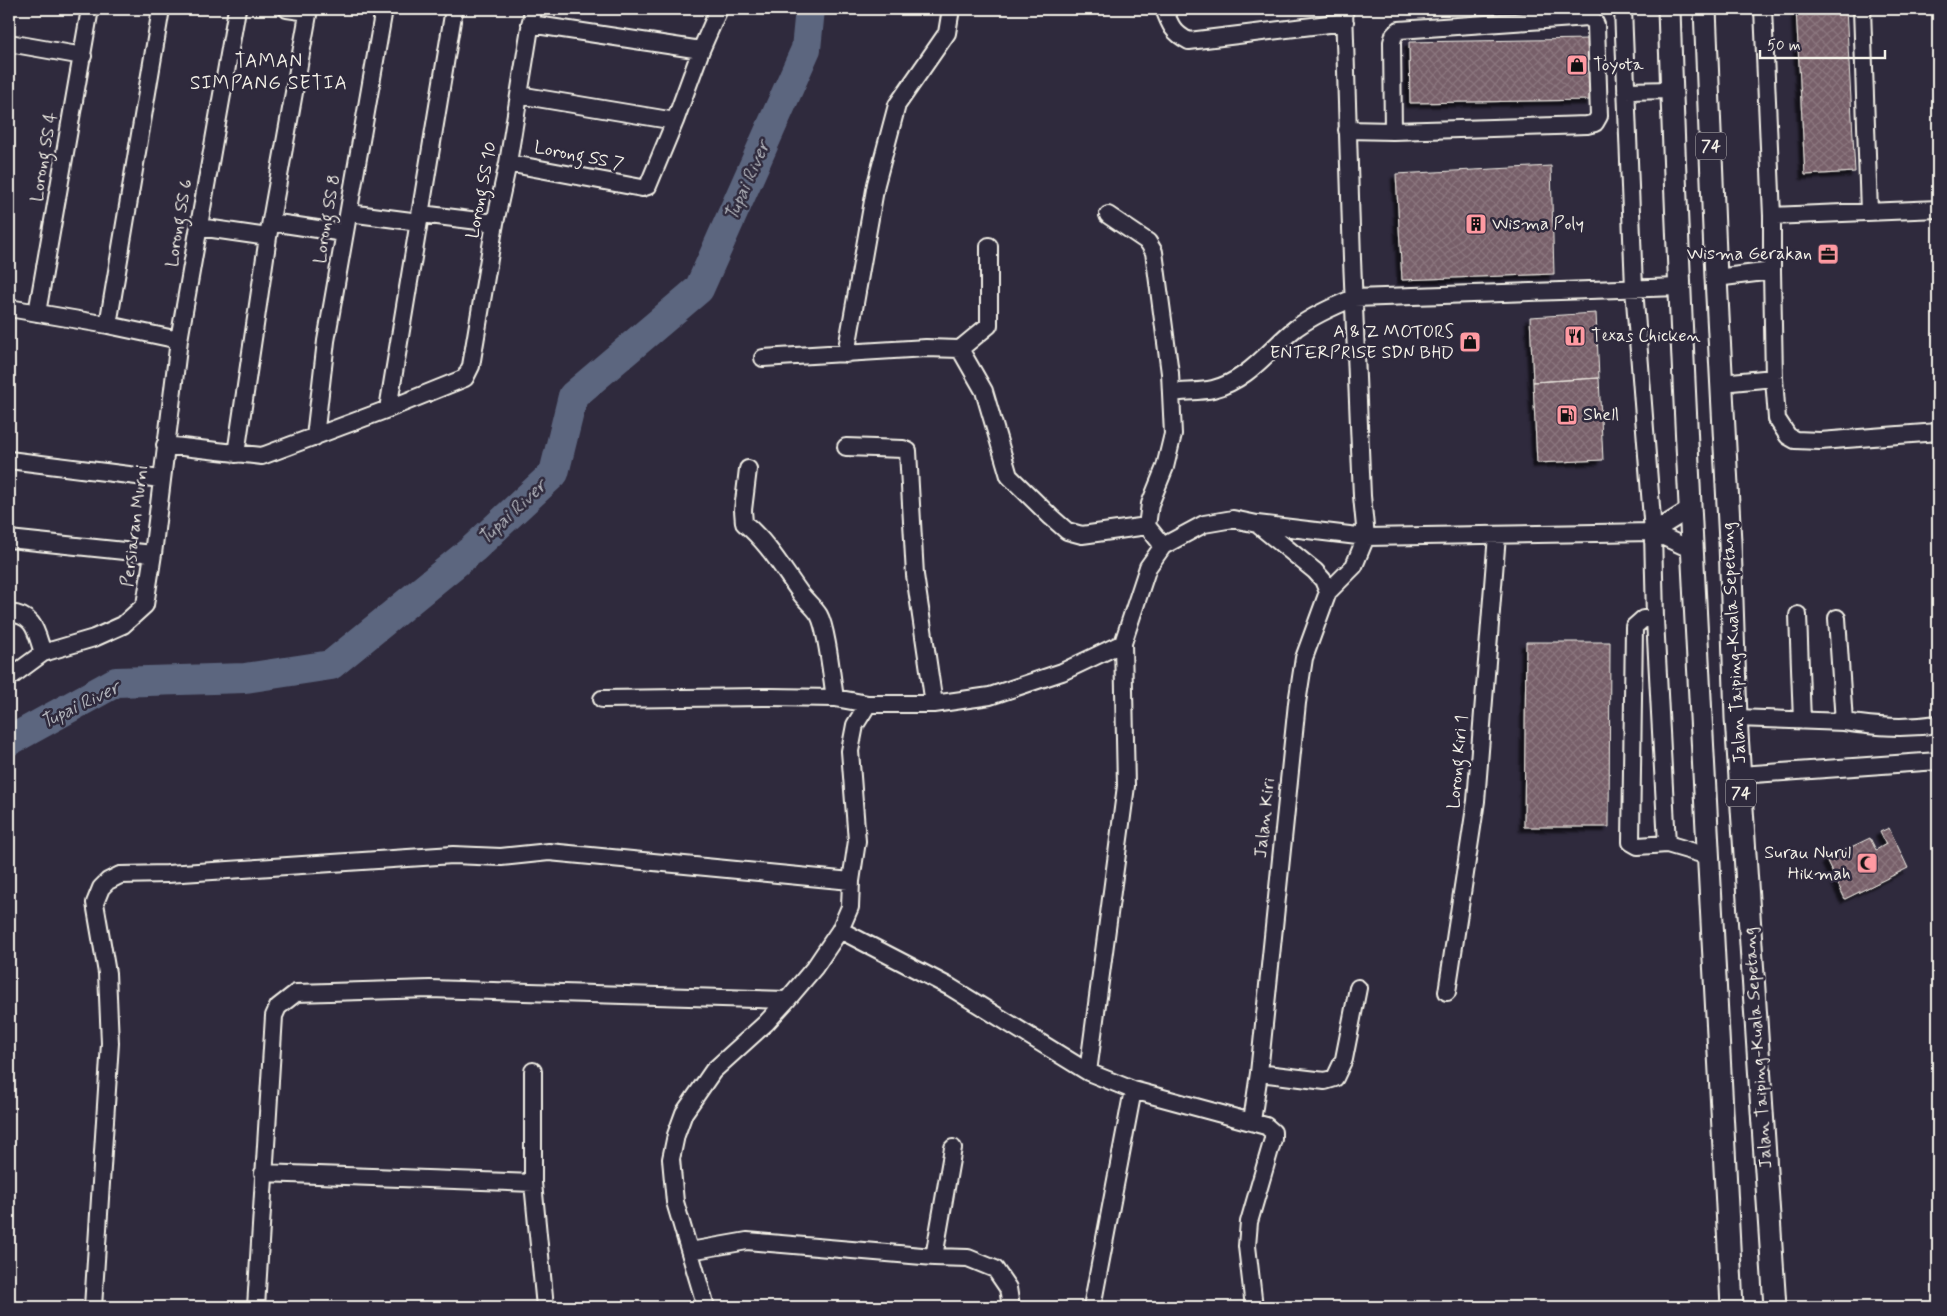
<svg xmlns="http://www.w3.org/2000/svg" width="1947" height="1316" font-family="Mynerve,sans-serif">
<defs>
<pattern id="building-cross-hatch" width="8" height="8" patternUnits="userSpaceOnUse" patternTransform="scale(1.25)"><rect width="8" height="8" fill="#775f69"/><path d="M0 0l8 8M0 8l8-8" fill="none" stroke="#8b767e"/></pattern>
<filter id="shadow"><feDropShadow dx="-4.5" dy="4.5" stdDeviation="1" flood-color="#0009"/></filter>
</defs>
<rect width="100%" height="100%" fill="#2f2a3d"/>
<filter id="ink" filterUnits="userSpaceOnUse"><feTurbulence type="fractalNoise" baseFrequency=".02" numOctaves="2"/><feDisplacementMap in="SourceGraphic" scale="10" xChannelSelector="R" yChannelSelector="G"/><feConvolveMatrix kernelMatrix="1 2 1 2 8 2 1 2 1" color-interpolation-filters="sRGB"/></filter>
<g filter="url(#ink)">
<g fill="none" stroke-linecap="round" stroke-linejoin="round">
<path stroke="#5c667f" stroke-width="30" d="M9,741L116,682L245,678L331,665L473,549L554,473L573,396L699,289L806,49L810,9"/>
</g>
<path fill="url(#building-cross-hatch)" stroke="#f4f1e8" filter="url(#shadow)" d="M1796,9H1846L1855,172L1805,175Z
M1590,39L1591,100L1410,103L1409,42Z
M1551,166L1554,274L1402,280L1396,174Z
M1596,313L1599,378L1533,382L1530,317Z
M1599,378L1603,460L1537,463L1533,382Z
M1526,642H1610L1609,827H1524Z
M1889,828L1908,868L1845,899L1826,859L1870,838L1876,850L1886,844L1880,832Z"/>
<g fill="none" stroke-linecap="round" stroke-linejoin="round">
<g stroke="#f4f1e8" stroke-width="20">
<path id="minor" d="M287,9L308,12
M1164,9C1170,25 1173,33 1189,41L1345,22
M1623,9L1634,288L1653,532L1655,619L1667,844L1708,856
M1862,9L1869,212
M530,24L701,50
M9,43L83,56
M1626,91L1672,90
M519,95L675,121
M1347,130L1393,131L1587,125L1595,123L1599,116L1596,25L1594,21L1588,17L1399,30L1394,35L1392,42L1393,131
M508,163L642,188L648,186L675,121L701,50L719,9
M349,213L419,222
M421,214L495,223
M1108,215L1148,242L1154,252L1170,373L1173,434L1165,467L1150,504L1147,526L1163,546
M1772,216L1938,209
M271,222L344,233
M199,227L268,237
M1772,271L1774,378L1777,419L1788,436L1795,440L1820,441L1938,432
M1716,278L1772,271V216L1763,9
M9,308L108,325L179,340
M37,313L90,9
M108,325L161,9
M960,349L989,325V246
M846,354L876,184L897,105L947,33L951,9
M763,358L926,348L960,349L984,391L1009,476L1051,517L1067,531L1082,535L1147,526
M1721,383L1774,378
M1171,393C1185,391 1200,392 1213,389C1249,380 1269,349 1296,328C1314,315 1334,306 1354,298L1679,287
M388,409L454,9
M315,437L326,341L384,9
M165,445L262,456L388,409L465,378L471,366L495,223L508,163L533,9
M846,447L903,449L908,451L915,575L934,704
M236,454L268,237L309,9
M9,460L161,479
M748,469L743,510L744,523C769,544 782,568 801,594C806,601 815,608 819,615C827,629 832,680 835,698
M1257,524L1315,571L1323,580L1328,592
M1653,532L1690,509
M9,539L153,554
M9,613C35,615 36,632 43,653
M1798,615L1802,721
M1837,618L1844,722C1878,727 1905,729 1938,724
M1655,619H1643L1634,627L1631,842L1638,846L1667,844
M9,678L43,653L94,638L123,625L145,605L153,554L179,340L237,9
M602,699L769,697L835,698L868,704H934L990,696L1062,672L1123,643
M1736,718L1844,722
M1740,775L1938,761
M840,930L950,987L1088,1072L1133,1090L1266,1126L1273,1132V1139L1249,1222L1247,1246L1254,1307
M1447,992L1476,801L1497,535
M533,1071V1183L545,1307
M1088,1072L1126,786L1123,643L1148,567L1163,546L1204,524L1233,519L1257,524L1366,537L1653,532L1692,550
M1259,1073L1325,1081L1335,1078L1344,1059L1358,988
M1252,1121L1259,1073L1297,703L1304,658L1328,592L1354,566L1366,537L1362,496L1352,259L1344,9
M263,1173L533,1183
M690,1251L747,1241L934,1257L968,1258L995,1269L1008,1288L1011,1307
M934,1257L953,1148
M93,1307L110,1043L107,973L95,903L101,888L108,881L120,875L167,874L453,855L501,857L549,852L851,881
M256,1307L274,1016L278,1007L296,993L430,989L787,1000
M706,1307L675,1202L671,1159L676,1135L684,1113L713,1071L766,1023L787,1000L815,967L840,930L850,907L851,881L857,841L850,751L855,725L868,704
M1092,1307L1133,1090"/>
</g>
<g stroke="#f4f1e8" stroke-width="25">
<path id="major" d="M1669,9C1683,442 1711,874 1732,1307
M1705,9L1716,278L1730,542L1736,718L1775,1307"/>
</g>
<use href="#minor" stroke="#2f2a3d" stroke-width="16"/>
<use href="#major" stroke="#2f2a3d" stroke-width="21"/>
</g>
</g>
<defs>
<g id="shop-square" transform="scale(1.125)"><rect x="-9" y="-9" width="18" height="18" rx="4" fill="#ff9aa2" stroke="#2f2a3d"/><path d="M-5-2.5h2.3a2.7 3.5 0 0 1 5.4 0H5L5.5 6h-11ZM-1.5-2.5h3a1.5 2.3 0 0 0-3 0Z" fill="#111"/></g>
<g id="building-square" transform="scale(1.125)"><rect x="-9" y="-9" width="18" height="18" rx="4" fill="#ff9aa2" stroke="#2f2a3d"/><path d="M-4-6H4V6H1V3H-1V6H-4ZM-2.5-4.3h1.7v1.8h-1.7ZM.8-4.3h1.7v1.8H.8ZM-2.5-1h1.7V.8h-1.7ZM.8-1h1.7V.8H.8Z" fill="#111"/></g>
<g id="office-square" transform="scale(1.125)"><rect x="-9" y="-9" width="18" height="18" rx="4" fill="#ff9aa2" stroke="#2f2a3d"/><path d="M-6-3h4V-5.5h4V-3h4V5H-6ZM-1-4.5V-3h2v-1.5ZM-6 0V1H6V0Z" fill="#111"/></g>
<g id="restaurant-square" transform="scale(1.125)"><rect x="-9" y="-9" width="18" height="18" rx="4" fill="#ff9aa2" stroke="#2f2a3d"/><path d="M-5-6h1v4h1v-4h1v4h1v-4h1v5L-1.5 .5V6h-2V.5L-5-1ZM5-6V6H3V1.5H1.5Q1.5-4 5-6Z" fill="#111"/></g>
<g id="fuel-square" transform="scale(1.125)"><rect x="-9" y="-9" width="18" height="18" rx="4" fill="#ff9aa2" stroke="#2f2a3d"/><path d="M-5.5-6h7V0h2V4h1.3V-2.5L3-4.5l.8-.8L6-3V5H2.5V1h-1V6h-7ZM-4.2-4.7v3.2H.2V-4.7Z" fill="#111"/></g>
<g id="mosque-square" transform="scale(1.125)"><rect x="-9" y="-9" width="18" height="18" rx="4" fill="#ff9aa2" stroke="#2f2a3d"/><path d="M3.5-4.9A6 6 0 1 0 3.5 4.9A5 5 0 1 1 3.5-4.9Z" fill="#111"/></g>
</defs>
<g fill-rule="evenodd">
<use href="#shop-square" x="1577" y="65"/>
<use href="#building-square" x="1476" y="224"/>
<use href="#office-square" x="1828" y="254"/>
<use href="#restaurant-square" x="1575" y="336"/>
<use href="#shop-square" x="1470" y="342"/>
<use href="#fuel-square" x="1567" y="415"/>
<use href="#mosque-square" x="1867" y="863"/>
</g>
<g text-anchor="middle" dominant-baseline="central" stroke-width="5" stroke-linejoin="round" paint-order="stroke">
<g fill="#2f2a3d" stroke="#b9b5b5" stroke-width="1">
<rect x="1696" y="132.5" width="30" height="27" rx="4"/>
<rect x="1726" y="779.5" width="30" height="27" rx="4"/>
</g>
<g font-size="16" font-weight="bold" fill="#f4f1e8">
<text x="1711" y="146">74</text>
<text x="1741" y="793">74</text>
</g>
<g font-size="18" fill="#f4f1e8" stroke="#2f2a3d" text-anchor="start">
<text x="1593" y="65">Toyota</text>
<text x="1492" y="224">Wisma Poly</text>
<text x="1812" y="254" text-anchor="end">Wisma Gerakan</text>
<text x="1454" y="332" text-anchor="end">A &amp; Z MOTORS<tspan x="1454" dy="21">ENTERPRISE SDN BHD</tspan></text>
<text x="1591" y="336">Texas Chicken</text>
<text x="1583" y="415">Shell</text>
<text x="1851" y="853" text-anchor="end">Surau Nurul<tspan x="1851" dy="21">Hikmah</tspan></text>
</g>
<g font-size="18" fill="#f4f1e8" stroke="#2f2a3d">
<text transform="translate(579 156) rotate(11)">Lorong SS 7</text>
<text transform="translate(44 157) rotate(-80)">Lorong SS 4</text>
<text transform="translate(482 190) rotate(-79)">Lorong SS 10</text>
<text transform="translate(327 219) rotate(-80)">Lorong SS 8</text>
<text transform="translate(179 223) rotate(-80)">Lorong SS 6</text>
<text transform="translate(135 526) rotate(-83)">Persiaran Murni</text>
<text transform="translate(1734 643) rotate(-93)">Jalan Taiping-Kuala Sepetang</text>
<text transform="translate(1458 762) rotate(-85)">Lorong Kiri 1</text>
<text transform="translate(1265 818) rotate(-84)">Jalan Kiri</text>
<text transform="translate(1758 1048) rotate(-94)">Jalan Taiping-Kuala Sepetang</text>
</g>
<g font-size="19" letter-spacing="1" fill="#f4f1e8" stroke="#2f2a3d">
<text x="269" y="61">TAMAN<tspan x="269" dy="22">SIMPANG SETIA</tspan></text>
</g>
<g font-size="19" font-style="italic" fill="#b0b2b9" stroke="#2f2a3d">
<text transform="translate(747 181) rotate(-66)">Tupai River</text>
<text transform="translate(512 512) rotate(-43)">Tupai River</text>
<text transform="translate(80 705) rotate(-26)">Tupai River</text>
</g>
</g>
<rect width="1947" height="1316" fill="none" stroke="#2f2a3d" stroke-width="30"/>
<rect x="15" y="15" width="1917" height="1286" fill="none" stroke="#f4f1e8" stroke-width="2" filter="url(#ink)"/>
<path d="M1760 50v8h125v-8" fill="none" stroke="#f4f1e8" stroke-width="2.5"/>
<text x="1767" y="50" font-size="15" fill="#f4f1e8" stroke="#2f2a3d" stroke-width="4" paint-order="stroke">50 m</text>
</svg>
